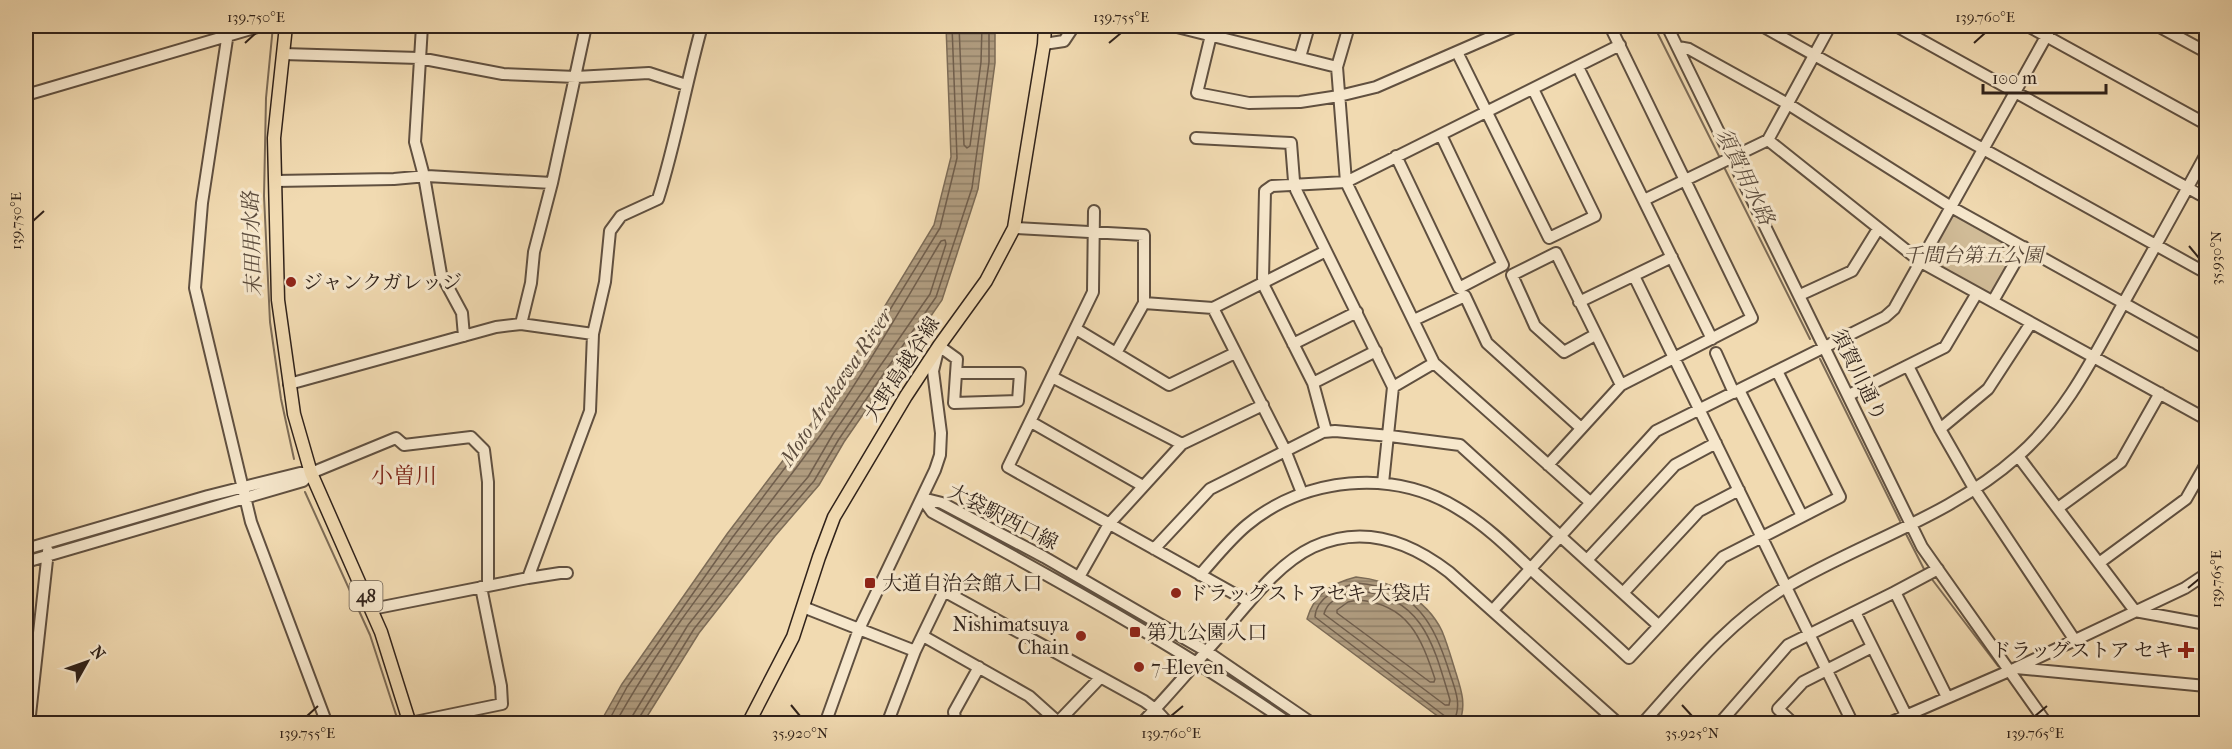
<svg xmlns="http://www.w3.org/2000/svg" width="2232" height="749" font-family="'IM FELL French Canon','Noto Serif JP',serif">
<defs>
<pattern id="water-rules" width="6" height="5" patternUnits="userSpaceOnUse" patternTransform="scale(1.5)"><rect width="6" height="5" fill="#af9b7e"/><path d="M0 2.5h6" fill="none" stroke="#8f7e66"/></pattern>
</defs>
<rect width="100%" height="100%" fill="#f1dab1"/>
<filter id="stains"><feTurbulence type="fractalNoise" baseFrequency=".00333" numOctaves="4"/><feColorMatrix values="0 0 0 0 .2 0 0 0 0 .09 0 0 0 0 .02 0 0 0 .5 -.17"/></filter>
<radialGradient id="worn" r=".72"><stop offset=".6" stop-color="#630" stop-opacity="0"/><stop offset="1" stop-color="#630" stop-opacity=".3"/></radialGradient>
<path fill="#d0bb97" stroke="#806e58" stroke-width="1.5" d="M1954,212L2020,249L1993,297L1927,261Z"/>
<path fill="url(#water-rules)" stroke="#7c6b56" stroke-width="1.5" d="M946,26H995V63L978,189L942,300L844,442L819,485L775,536L699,633L643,723H600L622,684L727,534L823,408L934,225L951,157Z
M1356,577C1390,580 1426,598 1442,631C1447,643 1451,657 1455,670C1461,689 1467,705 1459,723H1447L1307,619C1314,594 1332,583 1356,577Z"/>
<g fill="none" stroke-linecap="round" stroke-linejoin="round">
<path stroke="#705e4c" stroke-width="1.5" d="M959,26L964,145L967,148L970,146L981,62L982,26
M1357,583C1416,588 1434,623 1450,674C1455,689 1462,705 1454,720H1450L1315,617C1316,597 1340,587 1357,583Z
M1358,591C1423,596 1434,646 1450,700L1449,705H1445L1324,614C1327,600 1344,594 1358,591Z
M1358,600C1408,604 1421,637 1435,679L1434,682H1430L1337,613V610L1348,602Z
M607,724L627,687L732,538L828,411L940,228L957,158L952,26
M615,724C676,613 762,519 834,416C872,360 906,300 941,241L945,240L946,244L930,294L833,434L808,477L765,527L688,625L633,715L631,724
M638,724L639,718L694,629L770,532L814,481L839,439L936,297L972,188L989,62V26"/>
<path stroke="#7c6b56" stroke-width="2" d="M273,26L266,98L264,196L270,322L281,399L294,459
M1654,26L1721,160
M1723,165L1810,339
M1820,359L1900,521
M305,492L370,635L399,724
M1906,534L1925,571
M1931,578L1998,666"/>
<g stroke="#605040" stroke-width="14">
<path id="minor" d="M229,26L202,203L195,288L251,522L327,724
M422,26L415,142L424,176L441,274L462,313L464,336
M1173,26L1337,67
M1349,26L1337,67L1346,182L1434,363L1590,502
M1667,26L1922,547L2047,724
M1762,26L2206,273
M1896,26L2206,198
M2028,26L2206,124
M2158,26L2206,52
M1211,35L1197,93L1249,103L1300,102L1339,96L1376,87L1516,26
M1044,44L1064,41L1074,26
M1678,47L1689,49L1788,104L1951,207L2206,349
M1457,52L1549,238L1595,216L1533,89
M283,54L419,58L503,74L576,77L649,73L686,85
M1300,57L1309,26
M1578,67L1712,339
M26,95L261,26
M1196,138L1291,143L1294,181L1296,190L1326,251
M1768,140L1921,262L2206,419
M1396,156L1459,288L1503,265L1441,135
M275,181L394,179L427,176L552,183
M1644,200L1768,140L1830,26
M1094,211L1093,292L1008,467L1249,602
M1014,228L1144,235V303L1116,353
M1634,276L1853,724
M1800,295L1852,271L1878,229
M1993,301L2024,247
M1579,302L1672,257
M1144,303L1213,308
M1414,320L1465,296L1487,343L1581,428
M521,324L531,283L534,252L552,183L586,26
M1076,329L1169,385L1235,353
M1595,335L1564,352L1535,326L1512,275L1556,253L1621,385
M1293,344L1357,312
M1716,353L1734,393
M1908,366L1940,429L1975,490L2074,639
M1052,377L1182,444
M1313,383L1376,351
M289,384L496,327L521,324L593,334
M1393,387L1434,363
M1739,390L1802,516
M1849,395L1945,347L1977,293
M1031,422L1143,486
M1940,429L1988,389L2031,323
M1326,431L1313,383L1265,288L1263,278L1265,191L1272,186L1346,182L1620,45
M2018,456L2135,611L2206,624
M1548,465L1621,385L1752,318L1610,26
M1302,493L1285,450L1213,308L1326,251L1393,387L1383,483
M922,498L942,503L1044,557L1206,651L1313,724
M922,498L932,512C1054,578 1175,645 1290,724
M2058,508L2121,462L2160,393
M26,549L208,496L300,473H311
M1154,549L1210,489L1323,432L1335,431L1390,436L1460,445L1658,625
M1587,560L1675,465L1716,443
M26,562L303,481L311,473L396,438L404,445L471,437L484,450L488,482V586
M2099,563L2186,499L2206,464
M1200,575C1215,558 1230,539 1247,525C1305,477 1392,468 1457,508C1486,525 1510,549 1534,572C1566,601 1598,629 1629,658L1723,557L1840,497L1777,371
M1079,577L1109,524L1182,444L1263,405
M528,578L590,411L593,334L605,282L610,231L621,216L658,199C676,142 686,83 702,26
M1895,592L1938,569
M1623,593L1699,511L1739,490
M803,607L915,651
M372,609L528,578L560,573H567
M1493,610L1656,431L1885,317L1894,309L2052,26
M1855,612L1906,715
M923,636L1029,696L1058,722L1100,678
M2016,668L2206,686
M410,723L502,704L501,686L481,587
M29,724L48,551
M825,724L859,629L935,470L940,455L941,433L933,371L939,346L957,359L954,403L1018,401L1020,373H956
M887,724L915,651L944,591L1144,701L1155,709L1169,724
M956,724L954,712L979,667
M1141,724C1171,693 1198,660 1227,628C1251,600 1279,563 1313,547C1363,524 1409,541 1449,572L1619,724
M1642,724C1686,675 1729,621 1786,587C1862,542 1951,516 2018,456C2065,415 2093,358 2123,304C2151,254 2179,204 2206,154
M1719,724L1788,645L1895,592L1947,697
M1794,724L1778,709L1803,682L1872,647
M1887,724L2016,668L2185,588L2206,574
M2086,724L2087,723"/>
</g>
<g stroke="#30221a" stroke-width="15">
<path id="major" d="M286,26L274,138L278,300L294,414L311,473L381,632L410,724
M748,724L793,637L819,557L834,517L906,396L939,346L986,281L1014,228L1044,44L1045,26"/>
</g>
<use href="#minor" stroke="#f6e7cc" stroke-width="10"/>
<use href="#major" stroke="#f1dab1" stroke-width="12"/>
</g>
<path fill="none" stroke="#30221a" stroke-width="2" d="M245,43L256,33M1109,43L1121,33M1974,43L1985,33M33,221L44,211M2189,246L2199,258M2188,588L2199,579M791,705L800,716M1682,705L1692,716M307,716L318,706M1171,716L1183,706M2035,716L2047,706"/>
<g fill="#8f2418" stroke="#f6e7cc" stroke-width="2">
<circle cx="291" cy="282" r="6"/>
<rect x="864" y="577" width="12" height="12" rx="3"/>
<circle cx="1176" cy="593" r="6"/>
<rect x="1129" y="626" width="12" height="12" rx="3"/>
<circle cx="1081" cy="636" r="6"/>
<path d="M2183 641h6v6h6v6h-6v6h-6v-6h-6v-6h6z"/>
<circle cx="1139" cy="667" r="6"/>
</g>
<g text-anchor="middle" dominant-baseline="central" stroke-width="6" stroke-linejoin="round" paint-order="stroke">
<rect fill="#f6e7cc" stroke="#6b5d4f" stroke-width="1.5" x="349.5" y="581" width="33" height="30" rx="4.5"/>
<g font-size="18" font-weight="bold" fill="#30221a">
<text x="366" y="596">48</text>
</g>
<g font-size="20" font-style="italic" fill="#584839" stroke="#f6e7cc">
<text x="1973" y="255">千間台第五公園</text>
</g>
<g font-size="20" fill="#30221a" stroke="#f6e7cc" text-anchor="start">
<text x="303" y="282">ジャンクガレッジ</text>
<text x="882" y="583">大道自治会館入口</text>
<text x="1188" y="593">ドラッグストアセキ 大袋店</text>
<text x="1069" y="624" text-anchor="end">Nishimatsuya<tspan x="1069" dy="23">Chain</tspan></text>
<text x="1147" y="632">第九公園入口</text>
<text x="2174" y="650" text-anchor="end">ドラッグストア セキ</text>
<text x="1151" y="667">7-Eleven</text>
</g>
<g font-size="20" fill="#30221a" stroke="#f6e7cc">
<text transform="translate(902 369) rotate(-57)">大野島越谷線</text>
<text transform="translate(1859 375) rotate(64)">須賀川通り</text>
<text transform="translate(1003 517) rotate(27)">大袋駅西口線</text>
</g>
<g font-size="21" font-style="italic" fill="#5c4c3d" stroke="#f6e7cc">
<text transform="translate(1745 176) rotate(64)">須賀用水路</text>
<text transform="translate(252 244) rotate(-92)">末田用水路</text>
<text transform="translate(836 387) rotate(-56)">Moto Arakawa River</text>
</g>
<g font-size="22" fill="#7a1f14" stroke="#f6e7cc">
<text x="404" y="476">小曽川</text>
</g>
</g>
<rect width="2232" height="749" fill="none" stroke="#f1dab1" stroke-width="66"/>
<g transform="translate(87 662) rotate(50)" stroke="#f6e7cc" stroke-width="4.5" paint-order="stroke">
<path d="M0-4.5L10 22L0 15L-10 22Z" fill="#30221a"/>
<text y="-9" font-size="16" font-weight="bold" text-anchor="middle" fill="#30221a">N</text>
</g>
<path d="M1983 84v9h123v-9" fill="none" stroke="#30221a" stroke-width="3"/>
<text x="1992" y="84" font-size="18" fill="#30221a" stroke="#f6e7cc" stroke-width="4.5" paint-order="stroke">100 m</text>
<rect x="33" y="33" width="2166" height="683" fill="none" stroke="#30221a" stroke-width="2"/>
<g font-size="15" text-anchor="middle" fill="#30221a">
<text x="256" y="22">139.750°E</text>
<text x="1121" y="22">139.755°E</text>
<text x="1985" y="22">139.760°E</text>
<text transform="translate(16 221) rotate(-90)" y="5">139.750°E</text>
<text transform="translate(2216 258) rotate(-90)" y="5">35.930°N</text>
<text transform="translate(2216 579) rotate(-90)" y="5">139.765°E</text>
<text x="307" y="738">139.755°E</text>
<text x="800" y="738">35.920°N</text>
<text x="1171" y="738">139.760°E</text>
<text x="1692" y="738">35.925°N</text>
<text x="2035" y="738">139.765°E</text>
</g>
<rect width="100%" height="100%" filter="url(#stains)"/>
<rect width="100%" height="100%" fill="url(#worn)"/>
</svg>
